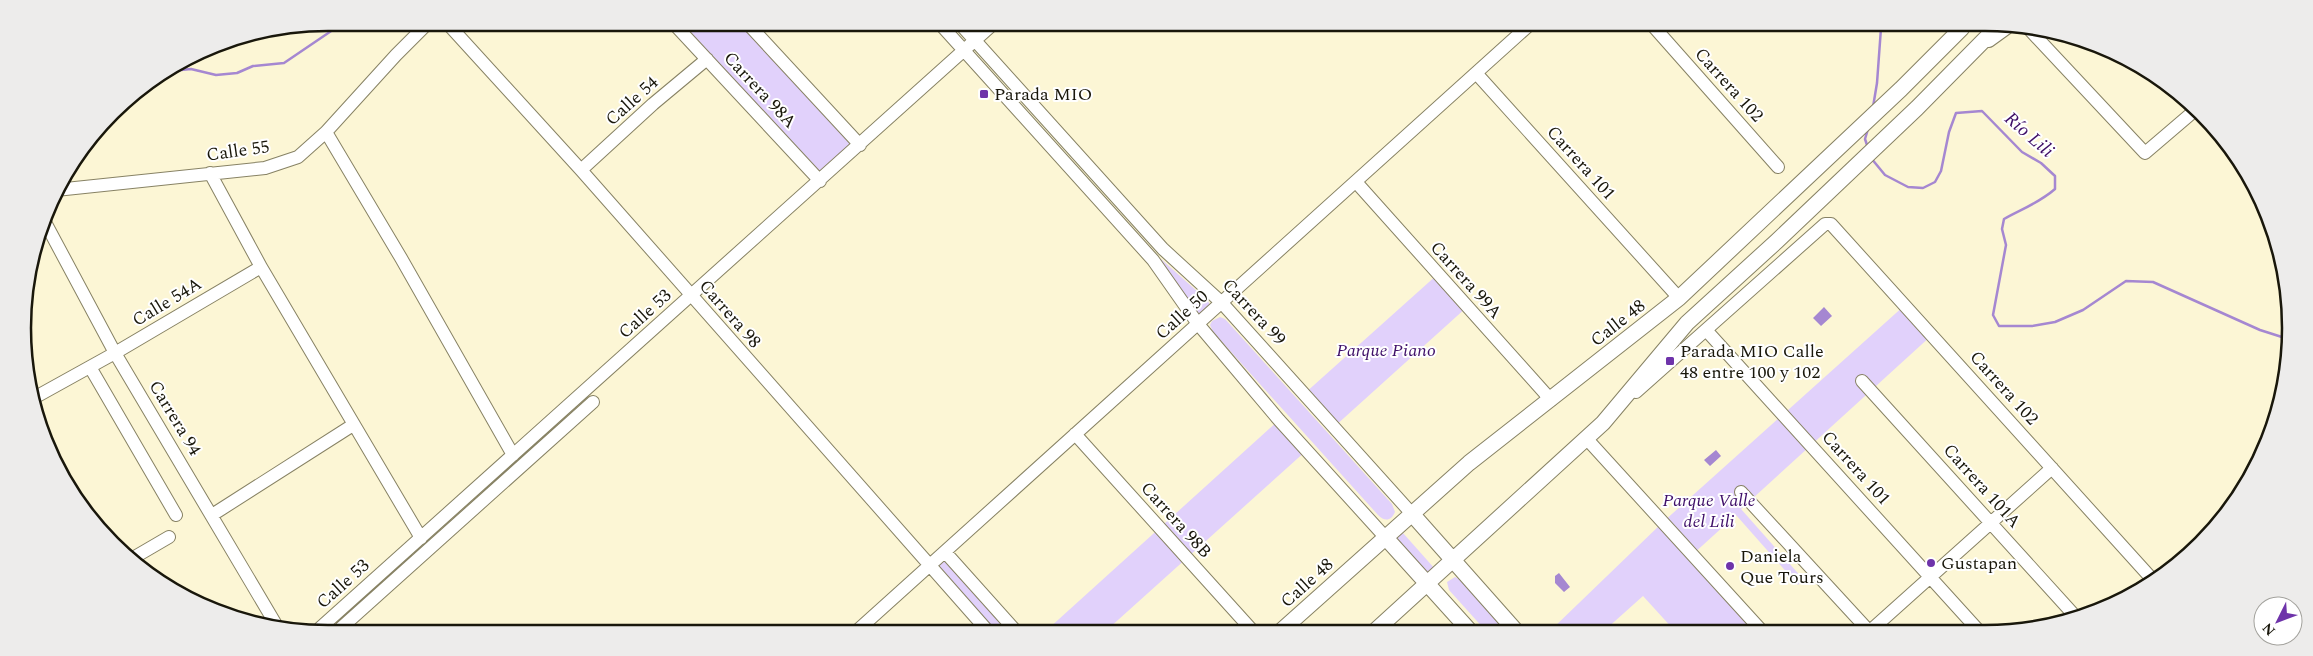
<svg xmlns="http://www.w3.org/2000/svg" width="2313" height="656" font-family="Spectral,serif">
<rect width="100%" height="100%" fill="#fcf6d5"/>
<path fill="#e1d1fb" d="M674,24H748L860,145L820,181Z
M1161,259L1208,301L1210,305L1201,314L1198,313L1160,260Z
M1438,274L1467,307L1334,427L1304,394Z
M1905,305L1932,335L1741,509L1804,580L1798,585L1736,515L1692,555L1761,630H1674L1643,596L1605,630H1551L1663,522Z
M1220,317L1225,319L1392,504L1395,512C1391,521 1385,522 1378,515L1213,332L1210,325L1212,321Z
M1279,420L1307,450L1108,629H1048Z
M1403,533L1435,569L1428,575L1396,539Z
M945,552L1014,629H986L929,566Z
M1455,577L1461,580L1506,630H1485L1449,590L1447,582Z"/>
<path fill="#a587d1" d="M1824,307L1832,316L1821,326L1813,318Z
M1716,450L1721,456L1710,466L1704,460Z
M1559,573L1570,587L1564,592L1555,583V576Z"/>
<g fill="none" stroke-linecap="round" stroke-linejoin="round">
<path stroke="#a587d1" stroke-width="2.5" d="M171,71L191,69L216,75L237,73L253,66L284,63L343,23
M1873,107L1877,83L1881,28
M1868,129L1865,139L1868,148
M1871,158L1885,175L1908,187L1923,188L1935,182L1941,171L1949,132L1956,113L1982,111L2022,152L2041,163L2055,176V189C2039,203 2022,209 2004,219L2002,229L2006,245L1993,315L1999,326H2032L2055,322L2083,310L2126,281L2153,282L2260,330L2285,338"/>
<g stroke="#878264" stroke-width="14">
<path id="minor" d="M447,23L581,170L986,629
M674,24L820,181
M748,24L860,145
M941,25L1153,260L1198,324L1279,420L1386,538
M961,25L1163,249L1222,303L1413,515
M1654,27L1778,167
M2028,28L2145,153L2193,112
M1989,41L2007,28
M1476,73L1679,298
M326,132L401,258L513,455
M581,170L653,104L707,59
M210,173L261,267L421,538
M1356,182L1551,400
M56,190L265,168L298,157L326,132L396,55L428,23
M46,224L115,353L278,628
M1706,330L1979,631
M90,367L176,515
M1862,381L2075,616
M1636,392L1825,224H1831L2152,579
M32,399L115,353L261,267
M1075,434L1251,629
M1586,438L1761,630
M1741,492L1869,631
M212,515L353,425
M945,552L1014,629
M133,558L169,537
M320,628L992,25
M341,628L593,402
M859,629L1527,27
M1870,631L2052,468"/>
</g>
<g stroke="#878264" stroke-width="17">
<path id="major" d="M1413,515L1515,630
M1386,538L1469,630
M1282,630L1469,463L1679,298L1901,89L1962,28
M1376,630L1603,423L1687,323L1777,241L1917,108L1996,28"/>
</g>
<use href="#minor" stroke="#fff" stroke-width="12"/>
<use href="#major" stroke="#fff" stroke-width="15"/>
</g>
<g fill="#6e33aa" stroke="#fff" stroke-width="2">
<rect x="979" y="89" width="10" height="10" rx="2.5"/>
<rect x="1665" y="356" width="10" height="10" rx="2.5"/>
<circle cx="1931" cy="563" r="5"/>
<circle cx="1730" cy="566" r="5"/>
</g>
<g text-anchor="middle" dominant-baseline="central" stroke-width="4" stroke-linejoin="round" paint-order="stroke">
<g font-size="18" fill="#19170b" stroke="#fff">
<text transform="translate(1729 85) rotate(48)">Carrera 102</text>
<text transform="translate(760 90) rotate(47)">Carrera 98A</text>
<text transform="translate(632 101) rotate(-42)">Calle 54</text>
<text transform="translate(238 151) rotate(-8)">Calle 55</text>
<text transform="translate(1581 163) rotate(48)">Carrera 101</text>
<text transform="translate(1466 280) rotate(48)">Carrera 99A</text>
<text transform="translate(167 302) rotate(-31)">Calle 54A</text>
<text transform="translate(1254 312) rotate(47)">Carrera 99</text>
<text transform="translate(645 314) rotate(-42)">Calle 53</text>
<text transform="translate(730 314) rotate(49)">Carrera 98</text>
<text transform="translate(1182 315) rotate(-42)">Calle 50</text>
<text transform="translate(1618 323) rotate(-38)">Calle 48</text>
<text transform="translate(2004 388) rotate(48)">Carrera 102</text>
<text transform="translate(175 418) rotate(59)">Carrera 94</text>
<text transform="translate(1856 468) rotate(48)">Carrera 101</text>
<text transform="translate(1982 486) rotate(48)">Carrera 101A</text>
<text transform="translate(1176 520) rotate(48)">Carrera 98B</text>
<text transform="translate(1307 583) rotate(-42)">Calle 48</text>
<text transform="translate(343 584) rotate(-42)">Calle 53</text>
</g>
<g font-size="18" fill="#19170b" stroke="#fff" text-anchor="start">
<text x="994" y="94">Parada MIO</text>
<text x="1680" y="351">Parada MIO Calle<tspan x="1680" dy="21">48 entre 100 y 102</tspan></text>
<text x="1740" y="556">Daniela<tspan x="1740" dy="21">Que Tours</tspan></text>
<text x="1941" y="563">Gustapan</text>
</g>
<g font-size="18" font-style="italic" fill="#3f1069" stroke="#fff">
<text x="1386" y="350">Parque Piano</text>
<text x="1709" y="500">Parque Valle<tspan x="1709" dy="21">del Lili</tspan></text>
</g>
<g font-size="19" font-style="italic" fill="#3e0e67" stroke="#fff">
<text transform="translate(2029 135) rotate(41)">Río Lili</text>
</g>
</g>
<path d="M0 0H2313V656H0ZM328 31H1985A297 297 0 0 1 2282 328V328A297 297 0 0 1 1985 625H328A297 297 0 0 1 31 328V328A297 297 0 0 1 328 31Z" fill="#edeceb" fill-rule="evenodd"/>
<path fill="none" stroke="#19170b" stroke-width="2.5" d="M328 31H1985A297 297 0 0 1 2282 328V328A297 297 0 0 1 1985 625H328A297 297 0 0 1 31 328V328A297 297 0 0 1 328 31Z"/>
<g transform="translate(2278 621) rotate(228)"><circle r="24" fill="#ffffff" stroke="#a3a29d"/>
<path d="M0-4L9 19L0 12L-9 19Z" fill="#6e33aa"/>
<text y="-8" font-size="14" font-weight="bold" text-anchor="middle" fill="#19170b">N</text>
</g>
</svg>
